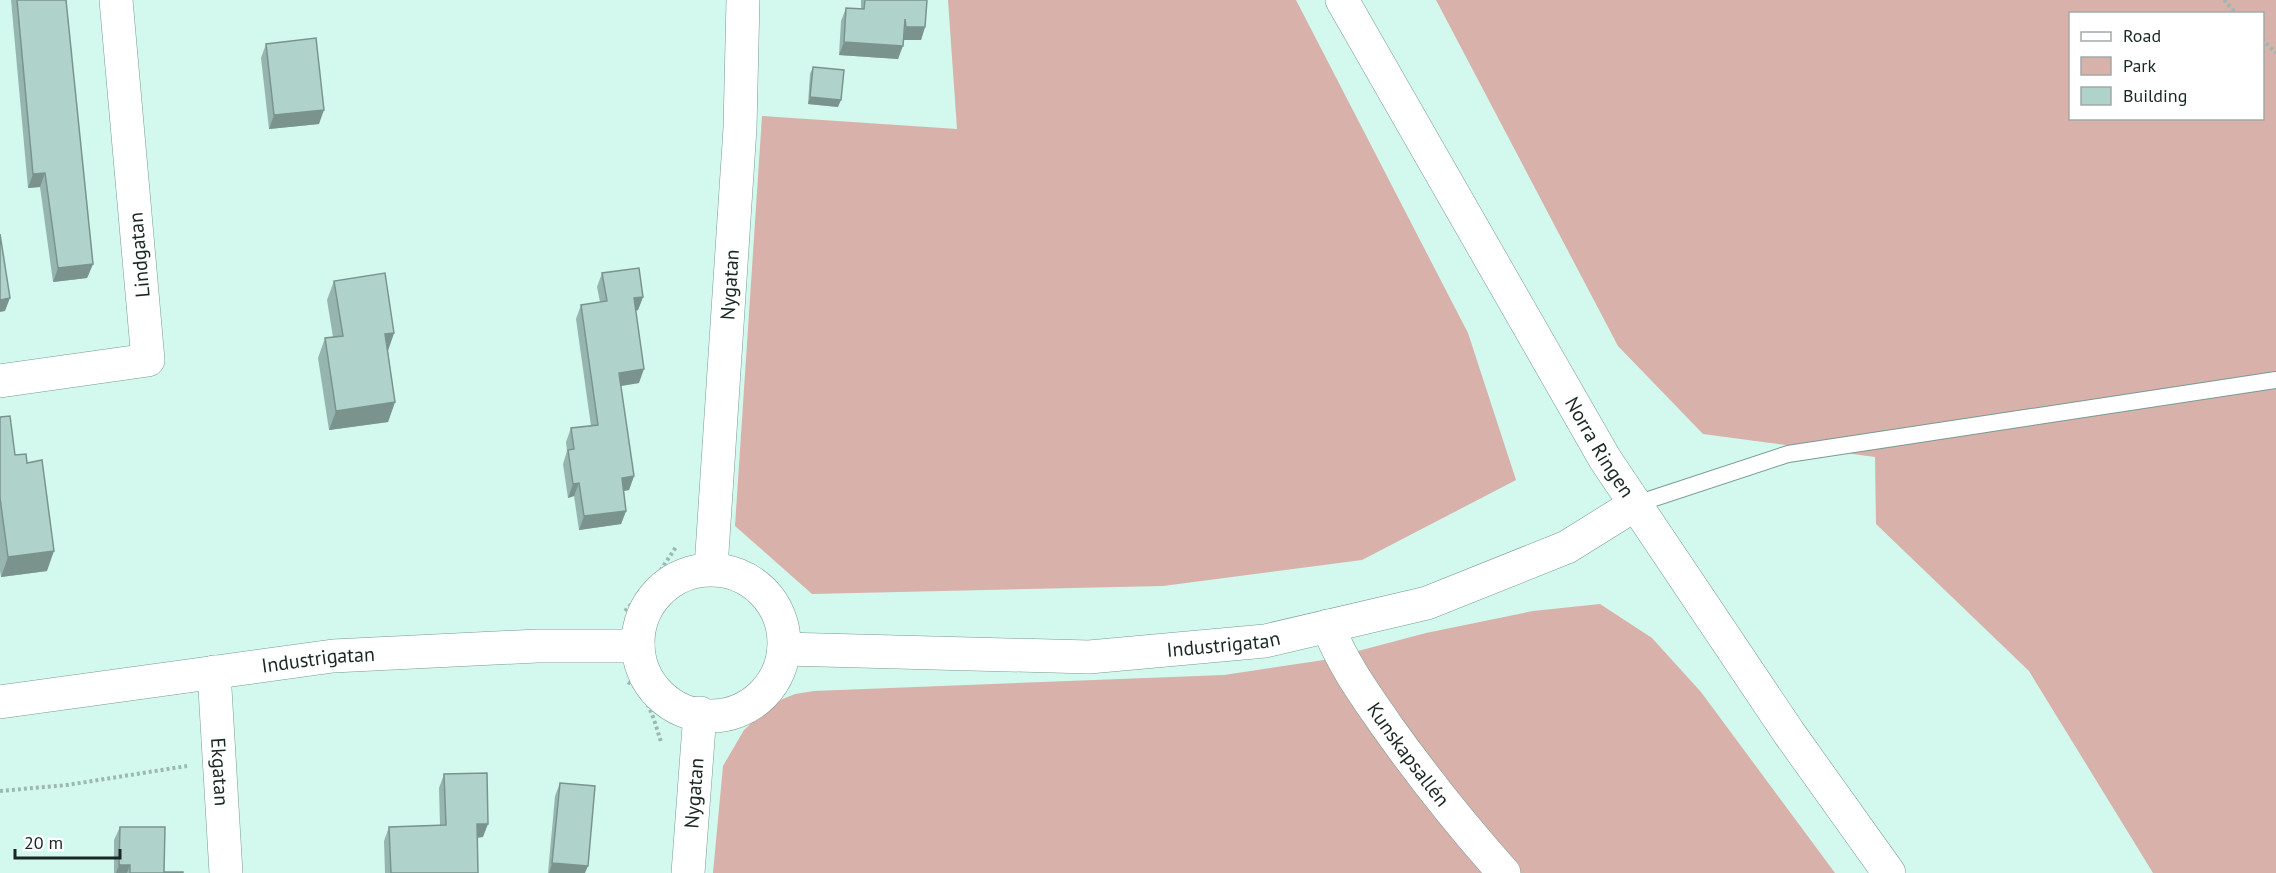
<svg xmlns="http://www.w3.org/2000/svg" width="2276" height="873" font-family="'PT Sans',sans-serif">
<rect width="100%" height="100%" fill="#d3f8ee"/>
<path fill="#d7b1aa" fill-rule="evenodd" d="M948,0H1296L1468,333L1516,480L1362,560L1163,586L812,594L735,526L762,116L957,129Z
M1436,0H2276V873H2153L2029,671L1876,524L1875,457L1703,434L1618,346ZM2070,14H2262V118H2070Z
M1600,604L1652,638L1701,692L1835,873H713L723,766L744,730L773,703L795,694L814,691L1224,675L1324,660L1426,633L1533,611Z"/>
<g fill="none" stroke-linecap="round" stroke-linejoin="round">
<g stroke="#789b92" stroke-width="18">
<path id="service" d="M1636,504L1788,454L2276,380"/>
</g>
<g stroke="#789b92" stroke-width="34">
<g id="minor">
<path d="M0,381L148,360L116,0"/>
<path id="s1" d="M711,568L740,128L743,0"/>
<path id="s2" d="M1328,626C1342,663 1364,693 1386,725C1423,777 1462,826 1504,873"/>
<path id="s3" d="M214,672L226,873"/>
<path id="s4" d="M688,873L700,713"/>
</g>
</g>
<g stroke="#789b92" stroke-width="34">
<g id="tertiary">
<circle cx="711" cy="643" r="73"/>
<path id="s5" d="M784,649L1089,657L1265,641L1427,603L1567,547L1636,504"/>
<path id="s6" d="M0,702L333,656L537,646H638"/>
</g>
</g>
<g stroke="#789b92" stroke-width="34">
<g id="secondary">
<path id="s7" d="M1342,0L1605,459L1789,733L1889,873"/>
</g>
</g>
<path stroke="#9bb9b1" stroke-width="4" stroke-dasharray="3 3" stroke-linecap="butt" d="M2224,0L2237,14
M2262,39L2276,53
M625,611L656,577L676,547
M628,682C648,694 654,720 661,742
M0,791L67,785L187,766"/>
<use href="#service" stroke="#fff" stroke-width="16"/>
<use href="#minor" stroke="#fff" stroke-width="33"/>
<use href="#tertiary" stroke="#fff" stroke-width="33"/>
<use href="#secondary" stroke="#fff" stroke-width="33"/>
</g>
<path fill="#96b5ae" d="M11,0H66L93,264L87,278L53,282L40,187L28,188Z
M861,0H927L925,27L921,40H903L898,59L839,55L841,21L846,8L861,9Z
M266,44L319,124L269,129L261,58Z
M813,67L838,107L808,104L810,74Z
M602,273L643,297L638,310L636,311L639,383L621,386L634,476L629,490L624,491L626,511L621,524L579,530L574,496L568,498L563,464L567,451L566,442L571,428L591,426L576,319L581,305L600,302L597,287Z
M334,281L394,333L388,351L395,402L388,422L329,430L318,358L325,338L333,337L327,300Z
M0,417L15,455L47,571L1,577L0,571Z
M444,774L483,837L477,838L478,873H385L384,841L389,827L440,825L439,788Z
M560,783L585,873H548L555,796Z
M120,827L164,872L183,873H114V840Z"/>
<path fill="#7a948d" d="M906,27H925L921,40H901Z
M844,42L903,46L898,59L839,55Z
M810,97L841,100L838,107L808,104Z
M324,110L319,124L269,129L274,115Z
M45,173L40,187L28,188L33,174Z
M93,264L87,278L53,282L58,268Z
M643,297L638,310L629,312L634,298Z
M10,298L5,311L0,312V300Z
M394,333L387,353L385,334Z
M644,369L639,383L614,387L619,373Z
M395,402L388,422L329,430L336,411Z
M634,476L629,490L617,492L622,478Z
M579,483L574,496L568,498L573,484Z
M626,511L621,524L579,530L584,516Z
M54,551L47,571L1,577L8,557Z
M477,824H488L483,837L472,838Z
M552,863L588,866L585,873H549Z
M119,865H130L127,873H116Z"/>
<path fill="#afd3ca" stroke="#7a948d" stroke-width="1.5" d="M17,0H66L93,264L58,268L45,173L33,174Z
M865,0H927L925,27H906L905,19L903,46L844,42L846,8L864,9Z
M316,38L324,110L274,115L266,44Z
M813,67L844,70L841,100L810,97Z
M0,234L10,298L0,300Z
M639,268L643,297L634,298L644,369L619,373L634,476L622,478L626,511L584,516L579,483L573,484L568,450L574,449L571,428L598,425L581,305L607,301L602,273Z
M385,273L394,333L385,334L395,402L336,411L325,338L343,336L334,281Z
M10,416L15,455L26,454L27,463L42,460L54,551L8,557L0,498V417Z
M487,773L488,824H477L478,873H391L389,827L446,825L444,774Z
M560,783L595,786L588,866L552,863Z
M120,827H165L164,872H183V873H130V865H119Z"/>
<g text-anchor="middle" dominant-baseline="central" stroke-width="5" stroke-linejoin="round" paint-order="stroke">
<g font-size="20" fill="#1a2825" stroke="#fff">
<text transform="translate(139 255) rotate(-95)">Lindgatan</text>
<text stroke="none"><textPath href="#s1" startOffset="284">Nygatan</textPath></text>
<text stroke="none"><textPath href="#s7" startOffset="516">Norra Ringen</textPath></text>
<text stroke="none"><textPath href="#s5" startOffset="440">Industrigatan</textPath></text>
<text stroke="none"><textPath href="#s6" startOffset="321">Industrigatan</textPath></text>
<text stroke="none"><textPath href="#s2" startOffset="152">Kunskapsallén</textPath></text>
<text stroke="none"><textPath href="#s3" startOffset="100">Ekgatan</textPath></text>
<text stroke="none"><textPath href="#s4" startOffset="80">Nygatan</textPath></text>
</g>
</g>
<rect x="2069" y="12" width="195" height="108" fill="#ffffff" stroke="#a3a9a8" stroke-width="1.5"/>
<rect x="2081" y="32" width="30" height="9" fill="#ffffff" stroke="#a3a9a8" stroke-width="1.5"/>
<text x="2123" y="42" font-size="18" fill="#1a2825">Road</text>
<rect x="2081" y="57" width="30" height="18" fill="#d7b1aa" stroke="#a3a9a8" stroke-width="1.5"/>
<text x="2123" y="72" font-size="18" fill="#1a2825">Park</text>
<rect x="2081" y="87" width="30" height="18" fill="#afd3ca" stroke="#a3a9a8" stroke-width="1.5"/>
<text x="2123" y="102" font-size="18" fill="#1a2825">Building</text>
<path d="M15 849v9h105v-9" fill="none" stroke="#1a2825" stroke-width="3"/>
<text x="24" y="849" font-size="18" fill="#1a2825" stroke="#ffffff" stroke-width="4.5" paint-order="stroke">20 m</text>
</svg>
